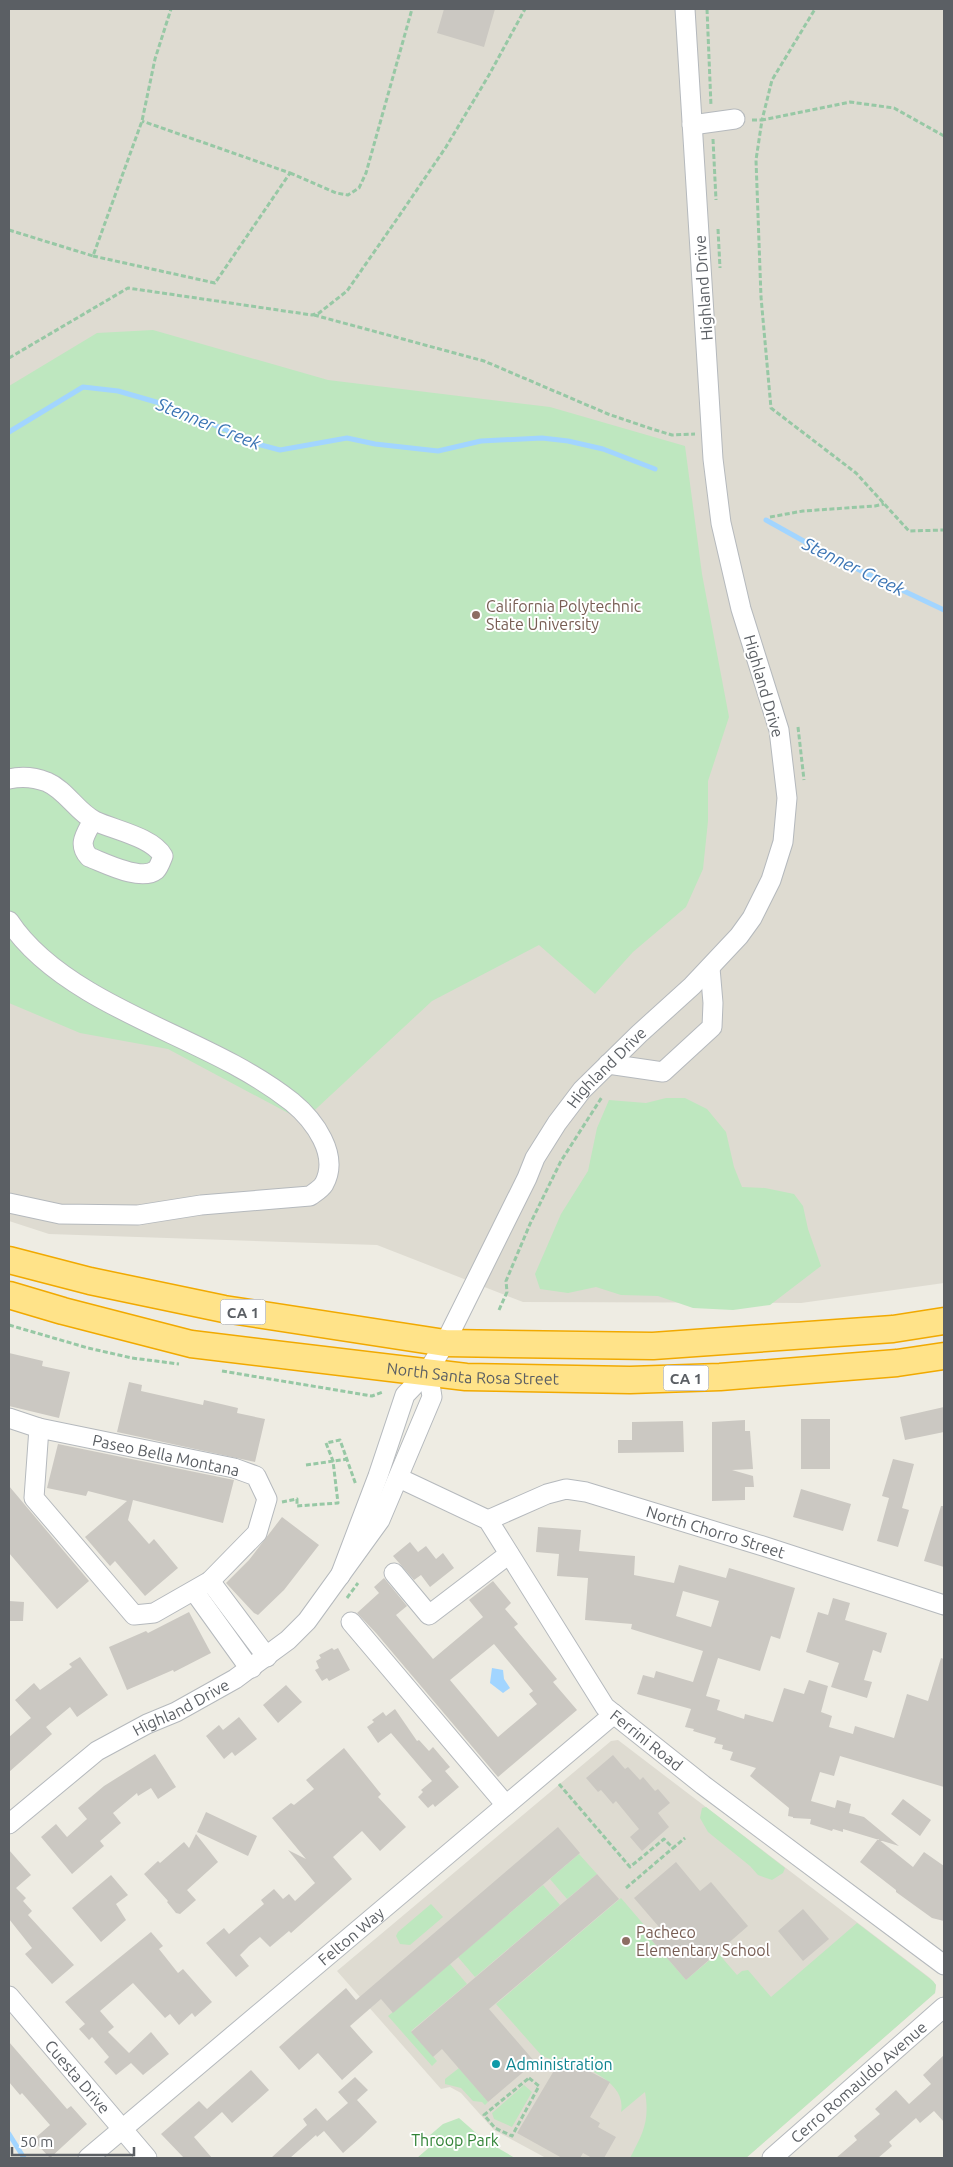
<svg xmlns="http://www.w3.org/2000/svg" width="953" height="2167" font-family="Ubuntu,sans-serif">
<rect width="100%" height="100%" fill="#eeece3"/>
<path fill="#dedbd1" d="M9,9H944V1283L801,1303L523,1302L377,1245L49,1234L9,1221Z
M618,1740L930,1978L936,1985L935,1993L746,2158H546L494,2130L461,2093L450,2087L441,2089L337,1971L611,1741Z"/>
<path fill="#bee7bf" d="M153,330L328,380L550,407L685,446L702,574L729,717L708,781V821L703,869L686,907L633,952L595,994L539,945L432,1001L303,1121L168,1049L80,1033L9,1003V386L97,333Z
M666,1098H685L707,1109L726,1132L734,1167L742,1187L765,1188L794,1194L803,1206L808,1229L821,1266L770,1305L733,1310L693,1308L658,1296L621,1295L596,1287L568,1293L540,1289L535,1274L561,1214L588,1171L597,1128L609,1100L646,1103Z
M706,1807L785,1868L783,1873L772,1880L758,1875L750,1866L708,1832L700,1818L702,1808Z
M579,1854L597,1874L567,1899L550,1879Z
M543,1885L560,1905L475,1977L458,1957Z
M621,1898L651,1933L648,1936L686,1980L718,1953L737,1975L742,1971L748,1970L771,1997L857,1923L933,1981L936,1985L935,1993L746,2158H630C643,2133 650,2121 645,2092L621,2112C627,2081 584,2068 562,2057L556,2067L553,2060L542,2056L496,2004Z
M431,1904L443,1917L410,1945L400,1944L396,1936L398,1932Z
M450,1964L467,1984L411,2031L437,2061L432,2066L388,2016Z
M459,2068L488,2102L485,2105L482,2102L473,2101L461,2088L445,2084V2079Z
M524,2085L532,2092L512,2127L494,2119L492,2113Z
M459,2118L484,2140L515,2158H417L432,2145L429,2136L443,2124Z"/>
<path fill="#a2d5ff" d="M492,1668L503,1670L504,1679L510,1688L503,1693L490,1683Z"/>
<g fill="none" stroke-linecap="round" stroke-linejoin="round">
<path stroke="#a2d5ff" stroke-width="5" d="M9,432L83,387L118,391L170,406L261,445L280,450L347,438L375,444L438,451L481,441L542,438L568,441L603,449L655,469
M766,520L834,558L944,610
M9,2134L24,2158"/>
</g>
<path fill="#cbc8c2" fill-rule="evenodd" d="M444,9H495L484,47L437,33Z
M9,1353L43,1361L42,1366L70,1372L59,1418L9,1406Z
M129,1382L142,1385L141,1391L203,1405L204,1400L238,1408L237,1413L265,1419L255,1462L117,1432Z
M944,1407V1432L905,1440L900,1417Z
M801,1419H830V1469H801Z
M745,1420V1431H750L753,1469L732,1470L753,1476L754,1487H745V1500L712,1501V1422Z
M683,1421L684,1452L618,1453V1440H632V1422Z
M58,1444L234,1480L223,1523L133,1500L128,1520L149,1544L154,1539L178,1568L145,1596L115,1561L110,1566L85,1537L127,1501L88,1491L86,1496L47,1488Z
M893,1459L914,1464L902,1508L909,1510L898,1547L877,1541L889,1498L882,1496Z
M9,1486L89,1581L57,1609L9,1553Z
M801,1489L851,1504L843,1531L793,1517Z
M941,1506H944V1567L924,1561Z
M282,1517L319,1545L284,1590L258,1615L254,1613L226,1583L249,1560Z
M538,1527L581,1530L579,1551L635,1556L634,1575L674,1583L679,1565L726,1578L729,1568L795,1588L780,1639L771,1636L760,1671L718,1658L706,1696L720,1700L717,1710L744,1719L745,1714L773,1722L784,1688L804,1694L809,1680L828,1686L821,1712L832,1716L829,1727L853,1734L855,1726L894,1738L907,1694L928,1701L941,1658L944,1659V1787L840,1756L834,1776L820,1772L811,1801L835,1808L837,1800L851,1804L849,1813L864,1817L899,1846L843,1829V1832L833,1829L832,1831L810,1824L811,1819L793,1818V1817L788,1816L789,1808L750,1776L756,1768L730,1760L733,1752L722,1749L723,1745L714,1743L716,1738L693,1731L694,1729L685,1727L691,1709L637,1694L643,1675L654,1678L656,1671L693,1682L703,1651L631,1629L632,1624L585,1620L588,1578L557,1576L559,1554L536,1552ZM683,1591L719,1601L711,1627L676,1616Z
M410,1542L418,1552L426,1546L436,1559L443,1553L454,1568L430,1587L421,1575L414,1580L393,1556Z
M384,1578L407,1606L396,1615L433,1659L483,1617L469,1600L493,1581L511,1603L505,1609L518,1624L514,1627L557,1679L553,1682L577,1710L498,1777L376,1633L357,1613L379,1593L374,1587ZM494,1644L533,1691L529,1694L537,1704L498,1737L450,1680Z
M833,1598L850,1603L845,1620L887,1633L881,1653L873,1650L864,1680L872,1682L867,1698L831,1687L839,1663L806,1652L818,1612L828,1615Z
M9,1601L24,1602L23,1621H9Z
M189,1612L211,1653L174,1672L173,1670L127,1690L109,1647L146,1631L148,1633Z
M332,1648L334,1650L338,1648L350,1670L329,1681L327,1678L322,1681L315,1670L319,1668L316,1661L321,1658L319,1655Z
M80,1657L108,1695L77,1717L70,1707L46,1727L52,1734L9,1772V1737L31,1718L15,1700L34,1683L40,1690L72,1667L69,1664Z
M286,1685L302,1702L278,1723L263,1705Z
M395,1709L417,1741L419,1740L429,1751L433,1747L450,1767L445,1771L459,1787L435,1807L433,1804L428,1808L418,1797L423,1792L421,1790L432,1781L391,1733L378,1743L367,1727L374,1722L372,1720L383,1712L386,1716Z
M239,1717L257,1739L235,1756L232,1752L224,1759L206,1736L219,1725L223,1730Z
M344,1748L381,1794L378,1797L406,1827L380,1851L362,1831L333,1857L352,1879L291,1933L289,1931L270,1947L260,1937L249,1946L240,1955L249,1966L236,1977L206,1943L224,1928L229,1934L264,1904L261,1900L274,1889L283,1899L289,1894L295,1901L315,1883L288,1850L306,1859L272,1818L291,1803L294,1805L314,1789L306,1780Z
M155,1754L176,1787L158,1799L151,1788L138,1796L137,1793L113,1813L121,1823L100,1841L104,1846L72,1874L41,1837L56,1824L67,1837L87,1819L78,1808L104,1786Z
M613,1755L625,1769L628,1767L640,1780L643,1777L655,1791L658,1789L670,1803L658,1813L669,1827L642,1851L630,1837L639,1829L616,1801L613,1804L601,1790L598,1792L586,1778Z
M903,1799L931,1820L920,1836L891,1814Z
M206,1812L257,1836L248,1856L197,1832Z
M558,1827L580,1853L393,2013L381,1999L350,2026L373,2052L342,2080L318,2053L299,2070L279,2047L346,1988L356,2000Z
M196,1834L218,1862L187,1890L196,1900L180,1914L176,1913L167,1902L168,1901L144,1874L158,1861L160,1863L184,1842L189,1848Z
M878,1839L913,1867L924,1852L944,1866V1921L932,1918L896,1892V1890L860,1862Z
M9,1850L31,1875L16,1888L26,1898L23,1901L32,1911L28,1915L74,1965L52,1984L25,1954L32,1948L9,1919Z
M676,1862L700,1891L711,1882L748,1926L686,1980L648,1936L659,1927L634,1898Z
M597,1874L619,1899L489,2009L535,2062L488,2102L442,2049L433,2057L411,2032Z
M111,1875L128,1895L116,1904L126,1920L101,1942L72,1908Z
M803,1909L829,1939L803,1961L778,1931Z
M151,1932L163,1946L159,1949L178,1973L183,1969L212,2002L195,2017L192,2013L179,2025L170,2014L165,2018L133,1983L100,2011L114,2027L108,2032L129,2053L151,2032L169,2054L143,2075L131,2063L116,2075L104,2062L109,2057L92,2037L89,2040L79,2029L85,2024L65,2002Z
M9,2042L67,2109L71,2106L87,2124L50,2158L33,2140L50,2125L22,2093L20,2095L9,2082Z
M944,2055V2122L934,2111L920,2123L916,2118L889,2142L892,2146L878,2158H836L857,2140L854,2136L880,2114L875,2109L896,2090L909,2104L931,2084L923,2075Z
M562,2057L610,2082L590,2117L600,2123L598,2127L616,2137L604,2158H592L583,2153L580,2158H562L517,2133Z
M251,2070L269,2090L232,2123L222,2112L194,2137L212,2158H184L161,2134L199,2101L207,2109Z
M355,2077L368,2090L357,2100L377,2122L360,2138L343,2153L324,2131L317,2137L316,2135L290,2158H271L307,2125L303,2119L316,2108L327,2121L348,2103L338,2092Z"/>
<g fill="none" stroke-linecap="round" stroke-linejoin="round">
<g stroke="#b5b9bd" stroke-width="21">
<g id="minor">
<path d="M692,125L735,119"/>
<path d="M9,779C22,776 34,777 47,782C66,790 77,812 95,821C114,830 152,837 163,856C161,861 159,867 156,870C141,882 105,863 89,857C77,844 86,834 93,820"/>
<path d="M9,921C28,950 58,973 88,991C154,1031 231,1054 292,1102C314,1120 340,1155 324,1184C321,1189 314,1193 310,1196L201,1205L138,1215L60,1214L9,1203"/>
<path d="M608,1064L663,1072L712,1027L713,1003L710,968"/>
<path d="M9,1418L39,1428"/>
<path d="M39,1428L234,1468L256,1476L267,1499L257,1533L210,1581L154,1613L134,1615L34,1498Z"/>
<path id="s1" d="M399,1478L488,1520L605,1707L703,1785L944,1965"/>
<path id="s2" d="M488,1520L547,1494L566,1489L586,1492L766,1547L944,1605"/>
<path d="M394,1573L429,1615L509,1554"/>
<path id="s3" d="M340,1576L378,1476L405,1395L428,1371L445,1343L527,1178L535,1158L557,1123L582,1090L639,1034L692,986L739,936L752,918L771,880L783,842L787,798L779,730L741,609L721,523L713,459L685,9"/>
<path d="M210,1581L267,1657"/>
<path d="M194,1591L245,1662L252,1668"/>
<path d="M351,1622L506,1805"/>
<path id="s4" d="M9,1824L97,1751L147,1724L176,1712L235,1679L288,1640L307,1621L380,1520L432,1397L428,1371"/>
<path id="s5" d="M9,1996L147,2158"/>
<path id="s6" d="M88,2158L614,1714"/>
<path id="s7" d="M772,2158L944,2007"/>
</g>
</g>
<g stroke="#f1a900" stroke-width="29">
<g id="highway">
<path d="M9,1260L90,1281L224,1309L445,1343L653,1346L893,1329L944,1321"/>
<path id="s8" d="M9,1295L63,1311L191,1344L466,1377L630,1380L720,1377L897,1363L944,1356"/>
</g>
</g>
<path stroke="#97c8a5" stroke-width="3" stroke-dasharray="5 2.5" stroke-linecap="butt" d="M707,9L711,106
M752,120H762L772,80L815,9
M944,136L894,108L850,102L762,120L756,160L761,297L771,408L856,473L909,531L944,530
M713,139L716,200
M290,173L336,193L348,195L359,188L366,173L412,9
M718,229L720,268
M9,230L93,256L142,121L155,59L171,9
M93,256L215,283L290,173L142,121
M314,315L484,361L608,414L652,429L672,435L695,434
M9,358L128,288L312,315L319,313L347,291L397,219L446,147L489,75L525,9
M770,517L803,511L875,506L884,504
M798,727L804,780
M499,1310L507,1292L506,1281L530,1224L561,1161L602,1097
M9,1325L88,1348L132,1358L179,1364
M222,1371L372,1396L383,1392
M306,1465L348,1459
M282,1502L297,1499V1506L338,1503L333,1461L326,1443L340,1440L356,1485
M347,1598L358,1583
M559,1784L630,1867L664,1839L673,1848L685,1838
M626,1888L673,1848
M529,2078L539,2086L512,2136L495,2128L484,2115Z"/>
<use href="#minor" stroke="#fff" stroke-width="19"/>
<use href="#highway" stroke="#ffe389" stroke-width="26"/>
</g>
<g fill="#8d6e63" stroke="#fff" stroke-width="2">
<circle cx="476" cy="615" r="5"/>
<circle cx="626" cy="1941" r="5"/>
</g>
<circle fill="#0f9aa8" stroke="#fff" stroke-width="2" cx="496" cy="2064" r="5"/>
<g text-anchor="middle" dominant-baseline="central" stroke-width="4" stroke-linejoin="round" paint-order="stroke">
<g fill="#fff" stroke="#8c8f92" stroke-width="1">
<rect x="220.5" y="1299.5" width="45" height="25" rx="4"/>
<rect x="663.5" y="1365.5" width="45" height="25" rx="4"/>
</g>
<g font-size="15" font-weight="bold" fill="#5b5f64">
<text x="243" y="1312">CA 1</text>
<text x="686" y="1378">CA 1</text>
</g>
<g font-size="16" fill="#5b5f64" stroke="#fff">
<text transform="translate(703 288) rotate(-94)">Highland Drive</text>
<text transform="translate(764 686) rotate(74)">Highland Drive</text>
<text stroke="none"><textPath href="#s3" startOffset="580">Highland Drive</textPath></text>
<text stroke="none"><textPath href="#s8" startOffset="472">North Santa Rosa Street</textPath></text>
<text transform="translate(166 1455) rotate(12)">Paseo Bella Montana</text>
<text stroke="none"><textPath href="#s2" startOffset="240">North Chorro Street</textPath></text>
<text stroke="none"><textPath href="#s4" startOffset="209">Highland Drive</textPath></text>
<text stroke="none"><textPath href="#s1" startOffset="372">Ferrini Road</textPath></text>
<text stroke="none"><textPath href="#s6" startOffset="344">Felton Way</textPath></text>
<text stroke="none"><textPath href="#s5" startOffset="106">Cuesta Drive</textPath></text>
<text stroke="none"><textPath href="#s7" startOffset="115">Cerro Romauldo Avenue</textPath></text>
</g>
<g font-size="16" fill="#785e54" stroke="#fff" text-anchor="start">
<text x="486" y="606">California Polytechnic<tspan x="486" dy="18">State University</tspan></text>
<text x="636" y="1932">Pacheco<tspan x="636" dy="18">Elementary School</tspan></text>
</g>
<g font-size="16" fill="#0d838f" stroke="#fff" text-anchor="start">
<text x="506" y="2064">Administration</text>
</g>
<g font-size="16" fill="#328437" stroke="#fff">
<text x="455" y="2140">Throop Park</text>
</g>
<g font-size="18" font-style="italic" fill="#3c75b4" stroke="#fff">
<text transform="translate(209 423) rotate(22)">Stenner Creek</text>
<text transform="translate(854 566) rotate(26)">Stenner Creek</text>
</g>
</g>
<rect width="953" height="2167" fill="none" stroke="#5b5f64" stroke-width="20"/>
<path d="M12 2147v8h122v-8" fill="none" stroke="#5b5f64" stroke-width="2.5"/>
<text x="20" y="2147" font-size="15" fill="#5b5f64" stroke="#ffffff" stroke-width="4" paint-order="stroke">50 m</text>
</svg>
